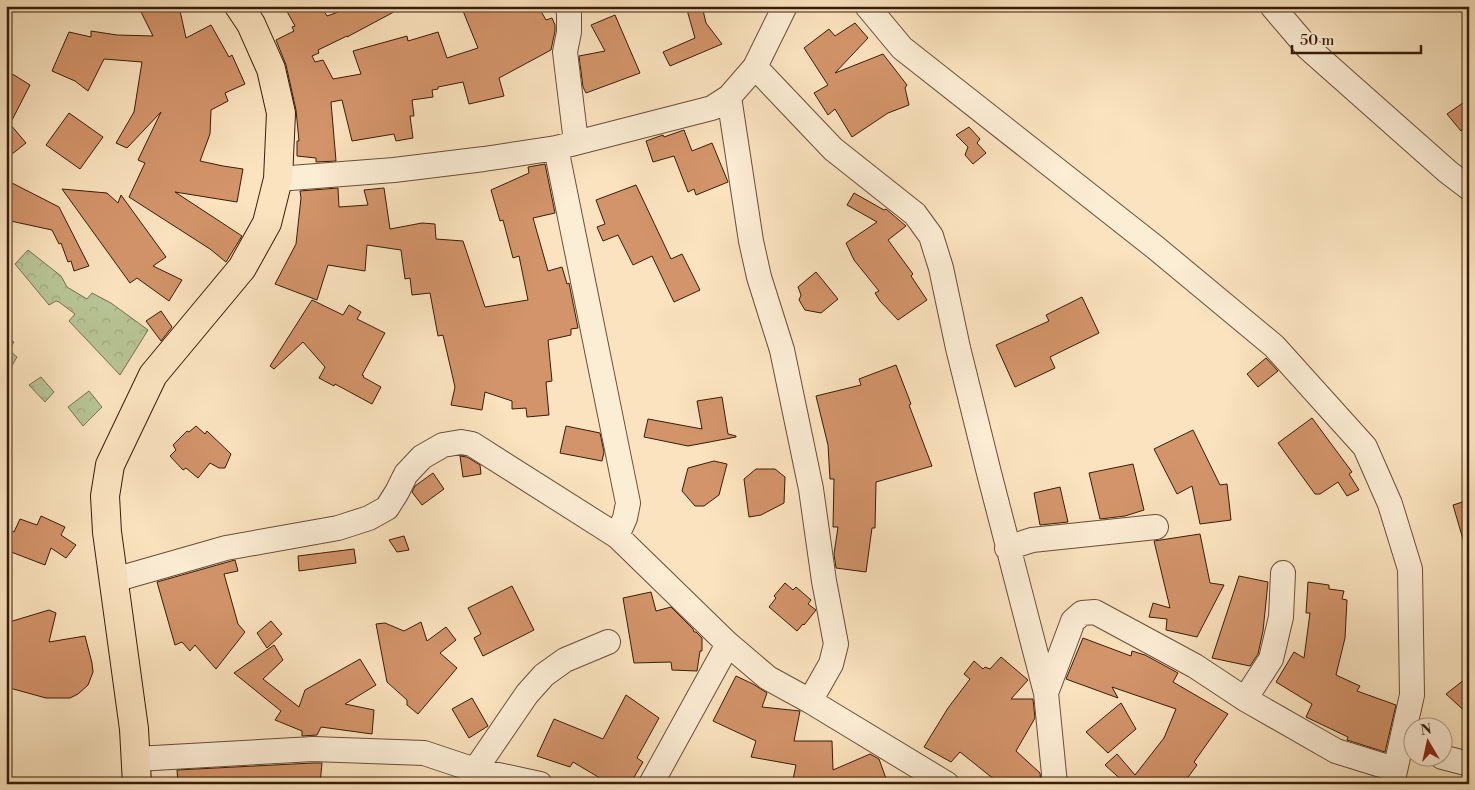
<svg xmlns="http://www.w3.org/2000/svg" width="1475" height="790" font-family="'Libre Bodoni',serif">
<defs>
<pattern id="park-crowns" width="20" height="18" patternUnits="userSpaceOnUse" patternTransform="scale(1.25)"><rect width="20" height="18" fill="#b8c596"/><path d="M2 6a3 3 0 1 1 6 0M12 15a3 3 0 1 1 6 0" fill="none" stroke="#9fa980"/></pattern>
</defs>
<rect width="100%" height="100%" fill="#fae3be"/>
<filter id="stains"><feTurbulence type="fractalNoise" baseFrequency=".004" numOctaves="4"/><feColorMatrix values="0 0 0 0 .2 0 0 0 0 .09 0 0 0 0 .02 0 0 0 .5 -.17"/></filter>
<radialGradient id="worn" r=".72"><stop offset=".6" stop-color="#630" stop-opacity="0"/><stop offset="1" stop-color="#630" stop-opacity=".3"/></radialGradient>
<path fill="url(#park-crowns)" stroke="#787050" d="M28,250L61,276L67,287L87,299L92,293L111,303L148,330L120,375L69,321L75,314L59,302L56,301L49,305L15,264Z
M6,335L14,342L9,350L17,357L6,376Z
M41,377L54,392L45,402L29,385Z
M89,391L102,407L83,426L68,407Z"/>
<path fill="#d39469" stroke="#381c09" d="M138,6H179L186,38L211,25L229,57L232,55L245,84L225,93L228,101L211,110L210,134L200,161L223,166L243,169L237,202L175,192L242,236L226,262L210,249L129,197L145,163L138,160L161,112L127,148L116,143L134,112L142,62L104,59L88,91L75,81L52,71L69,32L91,37V31L117,35L153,36Z
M284,6H321L327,16L355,6H405L347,37V36L318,50L319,53L312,56L315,62L323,60L333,79L361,74L353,51L407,36L408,41L438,32L447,58L478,48L461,6H538L546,20L552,18L555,25V31L551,50L499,78L504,96L469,104L463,82L438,87V89L432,90L433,97L412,100L414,116H410L413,138L396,141L394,134L352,141L342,100L331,102L336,161L316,162V158L297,156V141H299L296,110L286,65L276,40L294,31L292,27L295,26Z
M692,6H702L706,23L722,44L670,66L663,52L695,38L687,10Z
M615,15L640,73L586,93L583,87L579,56L605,51L591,25Z
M855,23L868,38L835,73L883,54L907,85L905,88L909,105L888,113L852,137L835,109L828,115L814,93L828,85L804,48L829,29L835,36Z
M6,70L30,85L10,124L26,143L12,154L6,146Z
M1463,103L1469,108V125L1461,131L1447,114Z
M69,113L103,137L80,169L46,145Z
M969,127L980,139L977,143L986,153L973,164L965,155L968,147L956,135Z
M684,130L692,151L712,143L728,182L696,195L694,189L688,192L674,156L653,162L646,141L663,135L664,137Z
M545,164L555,213L533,218L548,271L562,267L567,284L569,283L578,328L571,329V335L548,340L552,381L546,382L549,415L527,417L526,408L512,409V401L485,392L482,410L451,405L455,387L443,335L438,336L430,293L412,295L410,278L405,279L401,250L367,245L365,271L328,265L317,300L275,284L296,244L301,198L300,191L338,188L339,207L368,205L364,190L384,188L390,229L422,223L435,224L436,239L463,241L485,307L528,300L519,256L513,258L503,220L500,221L491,190L529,173L528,167Z
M10,182L59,207L89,266L74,271L71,261L68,262L61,243L59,244L52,230L6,220V192Z
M636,185L671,259L682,254L700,290L674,302L652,256L633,265L618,235L603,241L597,227L605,224L596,200Z
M62,189L107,193L118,203L121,195L166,257L153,266L182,280L169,301L137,278L130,283Z
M854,193L884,210L886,209L906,226L888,240L913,274L911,276L927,300L898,320L880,301L875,293L879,291L854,260L846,243L877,222L847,205Z
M816,272L838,299L821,313L805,310L799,300L801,295L798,287Z
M1082,297L1099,333L1050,357L1055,368L1015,387L996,345L1049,321L1046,315Z
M312,300L343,315L349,305L361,312L357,319L385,333L362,375L364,376L363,377L381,387L372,404L335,384L334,386L319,378L325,367L303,342L274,369L270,366Z
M161,311L172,327L161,341L146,321Z
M1266,358L1278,371L1258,387L1247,374Z
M896,365L911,404L909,405L932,466L876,482L875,528H872L866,572L836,568L834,554L838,527H833L834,479H830L828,445L816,396L861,385L859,379Z
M722,397L728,434L736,436V437L688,446L644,437L648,419L702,429L697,401Z
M1312,418L1352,472L1349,474L1359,490L1347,496L1338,482L1320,494H1315L1278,443Z
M196,426L205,434L207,431L231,454L225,468H219L210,463L198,478L186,468L183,470L170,456L176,450L173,445L187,431L189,432Z
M566,426L600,433L604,452L602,461L560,453Z
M1193,430L1220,485L1227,484L1231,520L1200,524L1192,486L1177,494L1154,449Z
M460,456L467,457L480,465L481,474L463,477Z
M714,461L727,464L719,495L704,506H695L682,491L688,468Z
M1133,464L1144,510L1125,516L1100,519L1089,473Z
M756,469H775L785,477L784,503L761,515L749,517L744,479Z
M433,473L444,489L422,505L412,492L415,486Z
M1060,487L1068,522L1040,525L1034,493Z
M1469,500V545L1465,546L1453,505Z
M41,516L65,527L61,535L76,545L66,558L51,548L45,565L6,550V528L14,532L20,519L37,525Z
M1200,534L1210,583L1224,585L1197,637L1166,630L1167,619L1149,617L1153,603L1170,608L1154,541Z
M404,536L409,550L397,552L389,540Z
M354,549L356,563L299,571L298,556Z
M235,560L238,571L224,574L238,624L245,632L216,669L195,645L190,651L182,642L175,645L157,582Z
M1239,576L1268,582L1263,631L1258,654L1250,666L1212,658Z
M1308,582L1329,585V589L1344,591L1342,599L1347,600L1345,638L1336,675L1360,686L1357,691L1396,705L1385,752L1347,740L1348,737L1306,717L1312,704L1276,682L1294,652L1304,658L1310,613H1306Z
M785,583L793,590L796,587L811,600L808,604L816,610L804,625L803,624L797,631L769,607L776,598L774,596Z
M512,586L534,630L483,656L474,638L481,634L468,608Z
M651,592L656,611L671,607L693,629L694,632H696L702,638V651H700L697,671L672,670L671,662L634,663L623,598Z
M49,610L56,613L49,642L85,636L92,663L93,672L88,685L78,694L70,698H46L6,687V623Z
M271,621L282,634L267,648L257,633Z
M421,622L427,641L446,627L456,640L440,653L457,668L418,714L407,705V700L387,682L376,624L385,623L404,631Z
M1083,638L1131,656L1132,651L1145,655L1178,673L1173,682L1228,714L1194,762L1197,765L1183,784H1126L1105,765L1117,754L1135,775L1164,738L1176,709L1112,687L1118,698L1066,679Z
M274,645L283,660L263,679L299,707L305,690L360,659L376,685L345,704L374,710L372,734L321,727L317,735L302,736V731L275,720L281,711L234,673Z
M1001,657L1028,680L1011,699H1033L1035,718L1016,751L1040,773L1041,784H1000L960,752L951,762L924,747L948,708L970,679L964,674L974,661L983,669L985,667L990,669Z
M736,676L753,684L767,693L762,707L800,711L794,741H832L833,770L870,754L879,759L888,784H792L796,765L751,757L756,741L713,721Z
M1469,676V715L1446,694Z
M626,695L659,718L637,758L643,762L630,784H610L573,762L570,767L537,756L554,719L603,739Z
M472,698L488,726L469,738L452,709Z
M1121,703L1136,729L1108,753L1086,732Z
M313,763H322L320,784H178L177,770Z"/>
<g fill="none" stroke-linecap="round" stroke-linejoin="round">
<g stroke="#684e36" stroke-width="26">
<path id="minor" d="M567,6L569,13V32L565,52L576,142
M867,6L902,48L1156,248L1274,346L1365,447L1390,504L1410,569L1412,695L1392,784
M1272,6L1307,47L1448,172L1469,188
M755,67L833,149L915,214L931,236L941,268L958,348L989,473L1046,693L1055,784
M729,97L751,241L759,277L782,350L811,489L824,581L836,644L831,664L810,701
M556,148L628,503L625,518L617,536
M278,179L394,170L484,159L556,148L712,108L729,97L755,67L785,6
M1007,548L1032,540L1156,527
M114,580L226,548L338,528L369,518L387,508L397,492L406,474L422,457L443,445L461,442L472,444L617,536L728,644L768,678L810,701L947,784
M1046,693L1073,621L1082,613L1095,612L1195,666L1245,699L1336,751L1394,769
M1245,699L1271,659L1281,617L1283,573
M1442,757L1469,764
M136,759L313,749L424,753L475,770L540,784
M475,770L527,694L544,675L565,660L608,642
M651,784L728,644"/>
</g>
<g stroke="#381c09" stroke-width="30">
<path id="major" d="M137,784L134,729L107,532L105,496L110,465L153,375L242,268L267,223L278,179L281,113L271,69L251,24L239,6"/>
</g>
<use href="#minor" stroke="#fcedd5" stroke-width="24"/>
<use href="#major" stroke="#fae3be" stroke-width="28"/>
</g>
<rect width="1475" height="790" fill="none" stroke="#fae3be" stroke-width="25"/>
<rect x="8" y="8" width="1460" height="775" fill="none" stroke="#381c09" stroke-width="2.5"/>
<rect x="12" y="12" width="1450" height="765" fill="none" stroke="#381c09"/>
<g transform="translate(1428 742) rotate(351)"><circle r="24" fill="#fcedd5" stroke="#ae9983"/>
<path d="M0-4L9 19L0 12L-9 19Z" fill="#8f2418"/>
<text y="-8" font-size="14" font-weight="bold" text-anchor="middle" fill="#381c09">N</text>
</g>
<path d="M1292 45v8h129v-8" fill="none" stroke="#381c09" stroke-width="2.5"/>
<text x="1300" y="45" font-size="15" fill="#381c09" stroke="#fcedd5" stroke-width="4" paint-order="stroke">50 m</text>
<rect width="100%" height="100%" filter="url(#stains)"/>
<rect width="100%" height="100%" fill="url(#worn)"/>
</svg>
